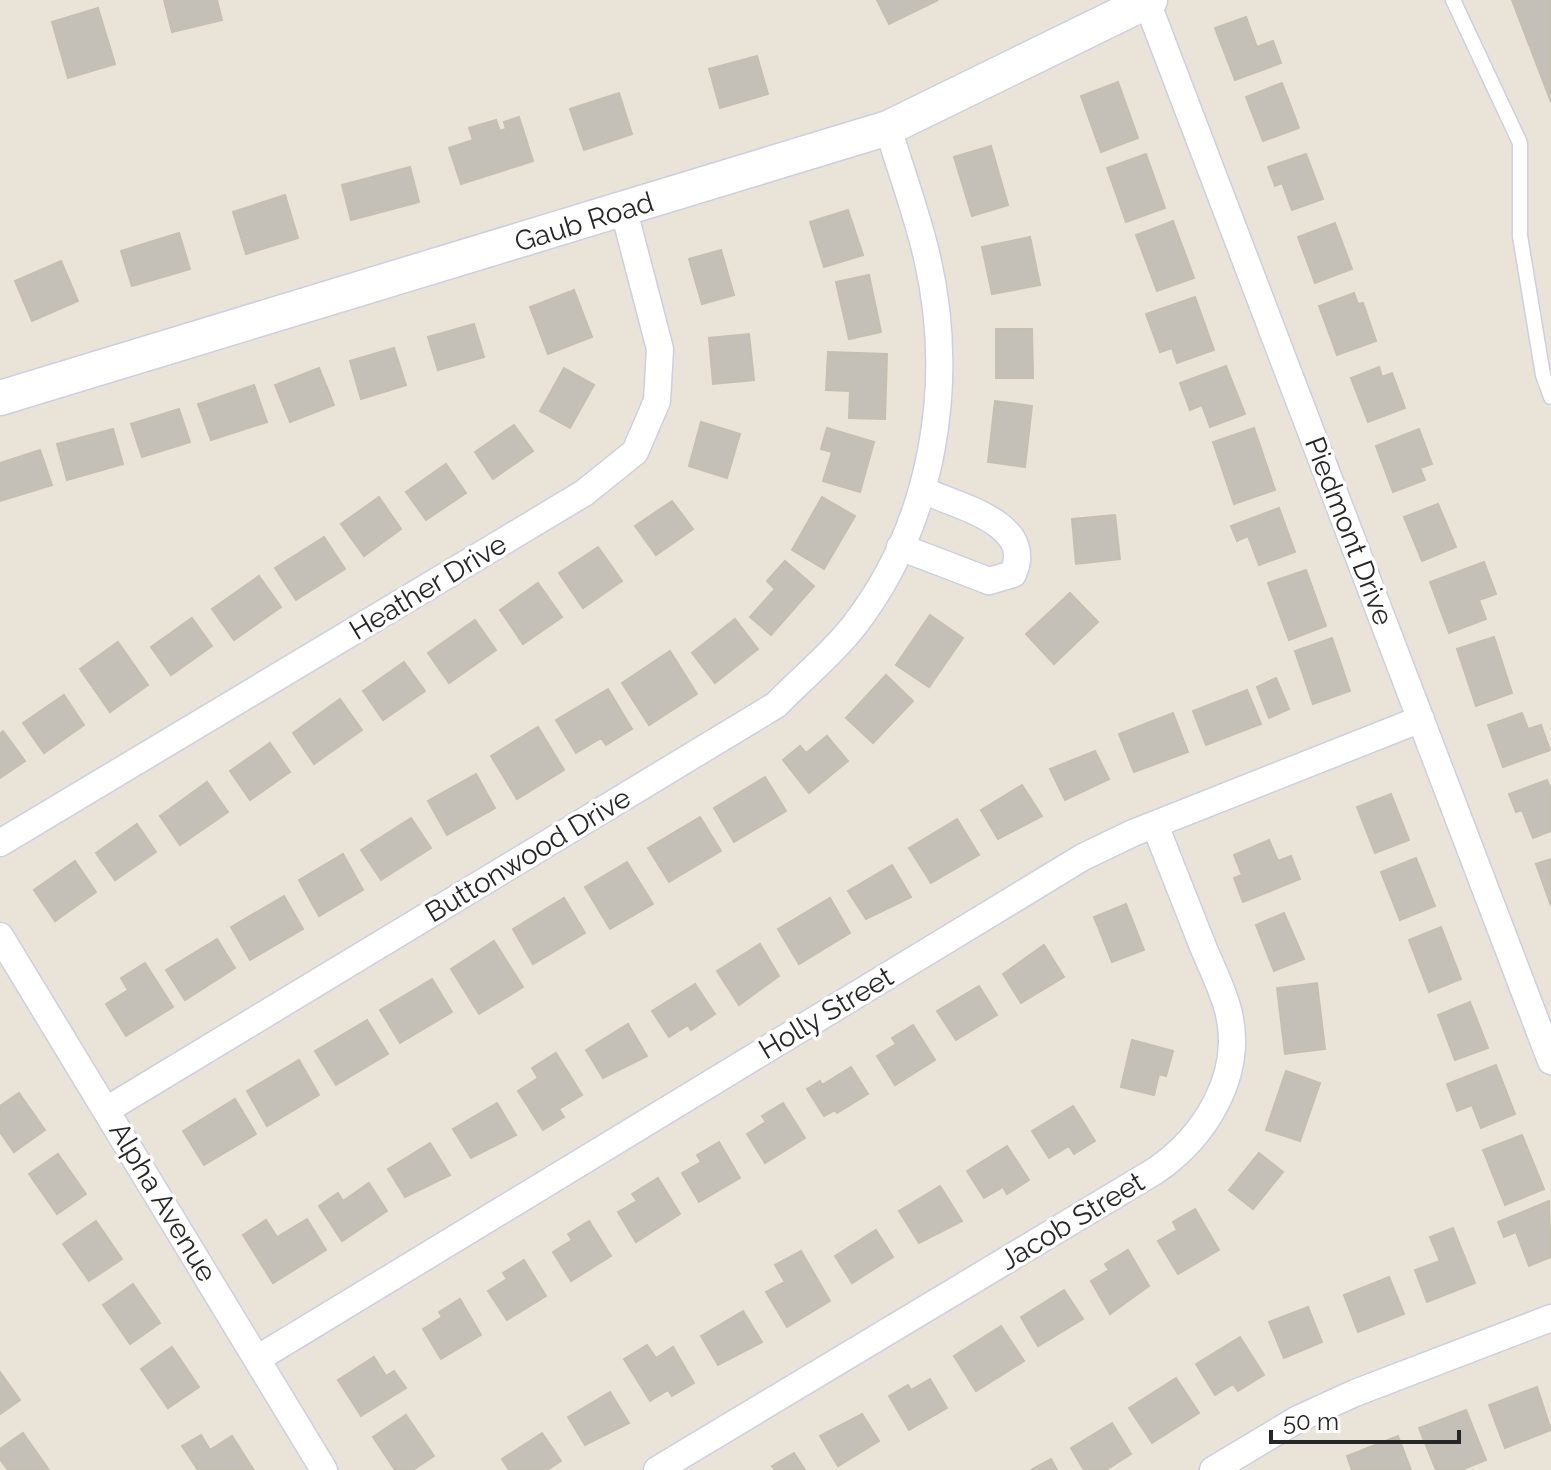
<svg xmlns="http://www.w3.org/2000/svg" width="1551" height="1470" font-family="Raleway,sans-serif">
<rect width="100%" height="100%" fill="#eae3d7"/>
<path fill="#c5c0b7" stroke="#c5bfb1" stroke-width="2" d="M164,0H217L222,20L172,32Z
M877,0H938L889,24Z
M1512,0H1551V102Z
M98,8L115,64L68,78L52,22Z
M1246,17L1257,47L1273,41L1281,63L1235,80L1215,28Z
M757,56L768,94L720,108L709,69Z
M1118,82L1138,138L1101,152L1081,96Z
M1282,83L1299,128L1263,141L1246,97Z
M619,93L632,134L584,150L570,109Z
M519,117L533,161L461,184L449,148L473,140L469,128L496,120L500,131L506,129L504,122Z
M991,146L1008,205L972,216L954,157Z
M1146,154L1165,208L1126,222L1107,168Z
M1306,154L1323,199L1292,210L1282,183L1275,186L1268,167Z
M410,167L419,202L351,220L342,185Z
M285,195L298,238L246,254L233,212Z
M848,210L863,255L824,267L810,222Z
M1173,221L1194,278L1157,291L1136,235Z
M1335,223L1352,269L1315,283L1298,237Z
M179,233L190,269L132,286L121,251Z
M1030,237L1040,285L992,294L982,247Z
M721,250L734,295L702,304L689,259Z
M61,261L78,301L32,321L15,281Z
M869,275L881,332L849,339L836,282Z
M574,290L592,337L548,354L530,307Z
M1354,293L1358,304L1363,303L1376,341L1337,355L1319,306Z
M1195,297L1214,350L1177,363L1172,348L1160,352L1146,314Z
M474,324L484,357L438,370L428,337Z
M996,329H1032L1033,378H996Z
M749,334L754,380L713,384L709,338Z
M394,348L406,385L361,399L350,361Z
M828,352L887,354L885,419L849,418L850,391L826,390Z
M1226,366L1245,414L1210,427L1202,405L1190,410L1180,383Z
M1379,367L1382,377L1392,373L1405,408L1368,422L1351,378Z
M319,368L334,405L290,422L275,385Z
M564,368L594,385L570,428L540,411Z
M254,385L267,422L211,440L198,404Z
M995,401L1032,406L1025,467L988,462Z
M179,409L190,442L142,457L131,424Z
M701,422L740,434L727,478L689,466Z
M514,425L533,451L493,479L475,452Z
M827,428L874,442L860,492L823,481L832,452L821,449Z
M1254,428L1275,490L1234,504L1213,442Z
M113,429L123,464L67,480L57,444Z
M1419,429L1432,464L1420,468L1425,480L1393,492L1376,446Z
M40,450L52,485L0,501V463Z
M446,464L466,493L426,520L406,492Z
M379,497L401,529L364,556L341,524Z
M822,497L855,516L824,569L792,550Z
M672,501L693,529L656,555L635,526Z
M1438,504L1456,547L1422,561L1404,517Z
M1279,508L1295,552L1259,565L1248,536L1237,541L1231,526Z
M1115,515L1120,559L1076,564L1072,519Z
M324,537L345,569L296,600L275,568Z
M598,547L622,581L583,608L559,573Z
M785,561L814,586L771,635L750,617L775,589L767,581Z
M1484,562L1496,594L1479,600L1486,619L1449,633L1430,582Z
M1306,570L1326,626L1289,640L1268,583Z
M259,576L281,607L234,640L212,609Z
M538,583L562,617L523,644L500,610Z
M1070,593L1098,622L1054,664L1026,634Z
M930,615L963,638L929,687L896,665Z
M192,618L212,646L171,675L151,647Z
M735,619L758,649L715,683L692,653Z
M475,620L496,650L449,683L428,653Z
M1494,637L1512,693L1476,706L1457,649Z
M1332,638L1350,691L1313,704L1295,651Z
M118,642L148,685L110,712L80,669Z
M670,651L697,694L649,725L622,683Z
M404,662L425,691L383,720L363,691Z
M886,675L913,701L873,743L846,718Z
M1276,678L1289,709L1269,718L1257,687Z
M608,689L632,729L606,745L601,738L576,753L556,720Z
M1247,690L1261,724L1206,745L1193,711Z
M64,695L84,725L44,753L23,723Z
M340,699L362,730L314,764L293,733Z
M1173,713L1188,752L1134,772L1119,734Z
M1522,713L1528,729L1541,725L1550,750L1503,767L1488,725Z
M538,727L564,770L517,799L491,756Z
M3,731L25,761L0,778V734Z
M827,736L848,761L809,793L783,760L800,746L806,753Z
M270,743L290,772L250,800L230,771Z
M1095,751L1109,779L1065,800L1050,769Z
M476,774L495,808L447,835L428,801Z
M765,777L786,811L734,842L714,808Z
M1547,780L1551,790V831L1533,838L1522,810L1516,812L1509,794Z
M207,782L228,812L180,845L160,816Z
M1022,785L1042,816L998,839L981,810Z
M1391,794L1409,840L1375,853L1357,807Z
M700,817L721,851L669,882L648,848Z
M411,818L431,848L381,880L361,850Z
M957,819L979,855L931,883L909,848Z
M137,824L156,852L115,880L96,853Z
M1269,840L1278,861L1291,856L1300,879L1243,902L1234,878L1242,875L1234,855Z
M343,854L363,890L319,916L299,880Z
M1416,858L1435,906L1400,920L1381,872Z
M1551,859V906L1536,864Z
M75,861L96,892L55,921L34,890Z
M627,862L653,904L610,929L585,887Z
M892,865L911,897L866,919L848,891Z
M284,896L303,929L250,960L231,927Z
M564,898L585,933L533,964L513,929Z
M830,898L850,933L799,964L778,929Z
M1126,904L1144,950L1112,962L1094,917Z
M1284,913L1304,959L1274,971L1256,925Z
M1441,927L1461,979L1429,992L1409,940Z
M217,939L235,968L185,1000L166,970Z
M494,941L523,987L479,1014L451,969Z
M760,944L779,976L739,1005L717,971Z
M1044,945L1064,977L1021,1003L1003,974Z
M145,963L173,1007L126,1036L106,1004L128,990L121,978Z
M432,979L452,1012L400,1043L380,1010Z
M1317,983L1325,1049L1285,1054L1277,988Z
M695,984L715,1014L691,1030L688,1025L669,1037L652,1011Z
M979,986L997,1015L956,1040L937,1011Z
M1470,1002L1488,1048L1455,1060L1438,1015Z
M367,1020L388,1054L336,1085L315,1051Z
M628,1024L647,1056L603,1078L586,1050Z
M913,1025L935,1060L895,1085L877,1056L896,1044L892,1038Z
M1132,1040L1173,1051L1166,1076L1159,1074L1154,1095L1121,1087Z
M556,1053L582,1095L559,1109L564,1117L543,1130L518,1091L538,1078L532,1068Z
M299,1060L319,1095L267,1126L247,1091Z
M1496,1065L1515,1114L1481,1128L1472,1105L1457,1111L1447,1084Z
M851,1067L868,1094L837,1113L835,1110L824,1116L807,1089L820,1081L822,1085Z
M1286,1071L1320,1083L1300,1141L1266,1130Z
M19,1093L45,1130L14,1152L0,1132V1106Z
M235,1099L256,1134L204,1165L183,1131Z
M497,1103L516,1135L471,1158L453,1129Z
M783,1103L805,1138L765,1163L747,1134L766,1122L762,1116Z
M1073,1106L1095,1141L1074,1154L1069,1146L1049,1158L1032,1131Z
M1522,1135L1544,1189L1505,1205L1483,1150Z
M719,1142L740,1178L699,1202L682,1173L701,1162L697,1155Z
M430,1143L450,1175L405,1197L388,1169Z
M1007,1146L1029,1180L1007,1194L1003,1187L984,1198L967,1171Z
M1259,1153L1283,1172L1253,1209L1229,1190Z
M58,1154L86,1194L57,1214L29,1174Z
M658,1178L680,1214L636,1242L618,1212L637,1201L632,1194Z
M369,1183L387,1211L342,1241L319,1206L338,1193L343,1201Z
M940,1186L962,1221L919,1243L899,1211Z
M1549,1201L1551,1257L1529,1266L1516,1232L1504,1237L1498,1222Z
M1195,1209L1219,1250L1178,1274L1158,1241L1177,1230L1173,1222Z
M307,1219L326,1250L273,1283L243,1235L266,1220L277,1237Z
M96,1221L122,1259L89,1281L63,1244Z
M589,1221L611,1256L571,1281L553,1252L572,1240L568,1234Z
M1453,1228L1475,1283L1427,1302L1415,1270L1440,1261L1430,1237Z
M876,1230L893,1257L852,1283L835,1256Z
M1128,1250L1149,1286L1110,1314L1091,1281L1109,1270L1105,1264Z
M801,1251L830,1301L787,1327L766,1292L785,1282L775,1265Z
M524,1260L546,1296L507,1320L488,1291L507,1279L503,1273Z
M1389,1277L1404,1314L1358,1332L1344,1295Z
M133,1284L160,1323L130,1344L103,1305Z
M1064,1290L1083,1319L1038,1346L1021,1317Z
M460,1299L481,1335L441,1359L423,1329L442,1317L439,1312Z
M1308,1307L1322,1342L1284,1358L1269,1322Z
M743,1311L762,1342L718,1365L701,1336Z
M1001,1326L1024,1361L976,1391L954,1356Z
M1240,1337L1264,1375L1238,1391L1233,1384L1215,1395L1196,1364Z
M647,1345L656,1358L673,1347L694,1383L672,1396L668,1390L650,1401L624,1359Z
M172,1347L199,1387L168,1408L141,1369Z
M374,1357L386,1376L394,1371L406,1388L361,1416L338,1380Z
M0,1372L20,1400L0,1414Z
M1176,1378L1199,1413L1152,1443L1129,1408Z
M930,1379L947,1408L909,1430L889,1396L908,1385L911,1390Z
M1537,1387L1551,1430L1505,1448L1489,1405Z
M610,1392L629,1423L585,1445L568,1417Z
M1466,1410L1486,1460L1461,1470H1436L1419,1428Z
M862,1414L879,1441L838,1466L820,1436Z
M406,1415L434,1456L413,1470H395L373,1437Z
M1112,1423L1131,1454L1106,1470H1084L1071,1448Z
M23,1433L49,1470H8L0,1459V1449Z
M542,1433L561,1461L547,1470H509L502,1459Z
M201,1435L210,1450L232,1436L253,1469L198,1470L182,1446Z
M1398,1436L1411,1470H1352L1347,1456Z
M794,1453L805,1470H775L772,1466Z
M1051,1459L1057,1470H1031Z"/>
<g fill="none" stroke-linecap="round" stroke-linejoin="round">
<g stroke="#cccfe1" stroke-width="17">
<path id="service" d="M1453,0L1520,143V236L1543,375L1551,397"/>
</g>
<g stroke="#cccfe1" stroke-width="29">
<path id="minor" d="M1147,2L1551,1061
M900,547L989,581L1013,574C1036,523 957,506 922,490
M0,843L584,493L635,452L657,401L660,349L624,211
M0,936L324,1470
M108,1109L776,705C801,679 831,655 853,627C934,523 956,383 927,257C917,214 901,171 888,128
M257,1359L1083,857L1133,833L1421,719
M657,1470L1155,1171C1205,1137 1243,1076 1229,1014C1223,988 1209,963 1200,939C1185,901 1170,863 1155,825
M1213,1470L1298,1419L1355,1393L1551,1318"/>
</g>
<g stroke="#cccfe1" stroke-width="37">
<path id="tertiary" d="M0,398L888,128L1150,0"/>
</g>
<use href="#service" stroke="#fff" stroke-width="14"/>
<use href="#minor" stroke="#fff" stroke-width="26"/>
<use href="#tertiary" stroke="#fff" stroke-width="34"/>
</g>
<g text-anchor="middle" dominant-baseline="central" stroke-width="7" stroke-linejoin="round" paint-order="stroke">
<g font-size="28" fill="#272727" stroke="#fff">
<text transform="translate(584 222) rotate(-17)">Gaub Road</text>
<text transform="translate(1349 531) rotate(69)">Piedmont Drive</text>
<text transform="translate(428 587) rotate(-31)">Heather Drive</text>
<text transform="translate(528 855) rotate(-31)">Buttonwood Drive</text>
<text transform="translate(826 1013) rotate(-31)">Holly Street</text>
<text transform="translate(163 1202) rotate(59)">Alpha Avenue</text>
<text transform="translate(1072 1221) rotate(-31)">Jacob Street</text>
</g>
</g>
<path d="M1271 1430v12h188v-12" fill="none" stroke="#272727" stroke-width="4"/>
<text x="1283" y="1430" font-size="24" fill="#272727" stroke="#ffffff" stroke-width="6" paint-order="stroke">50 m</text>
</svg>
